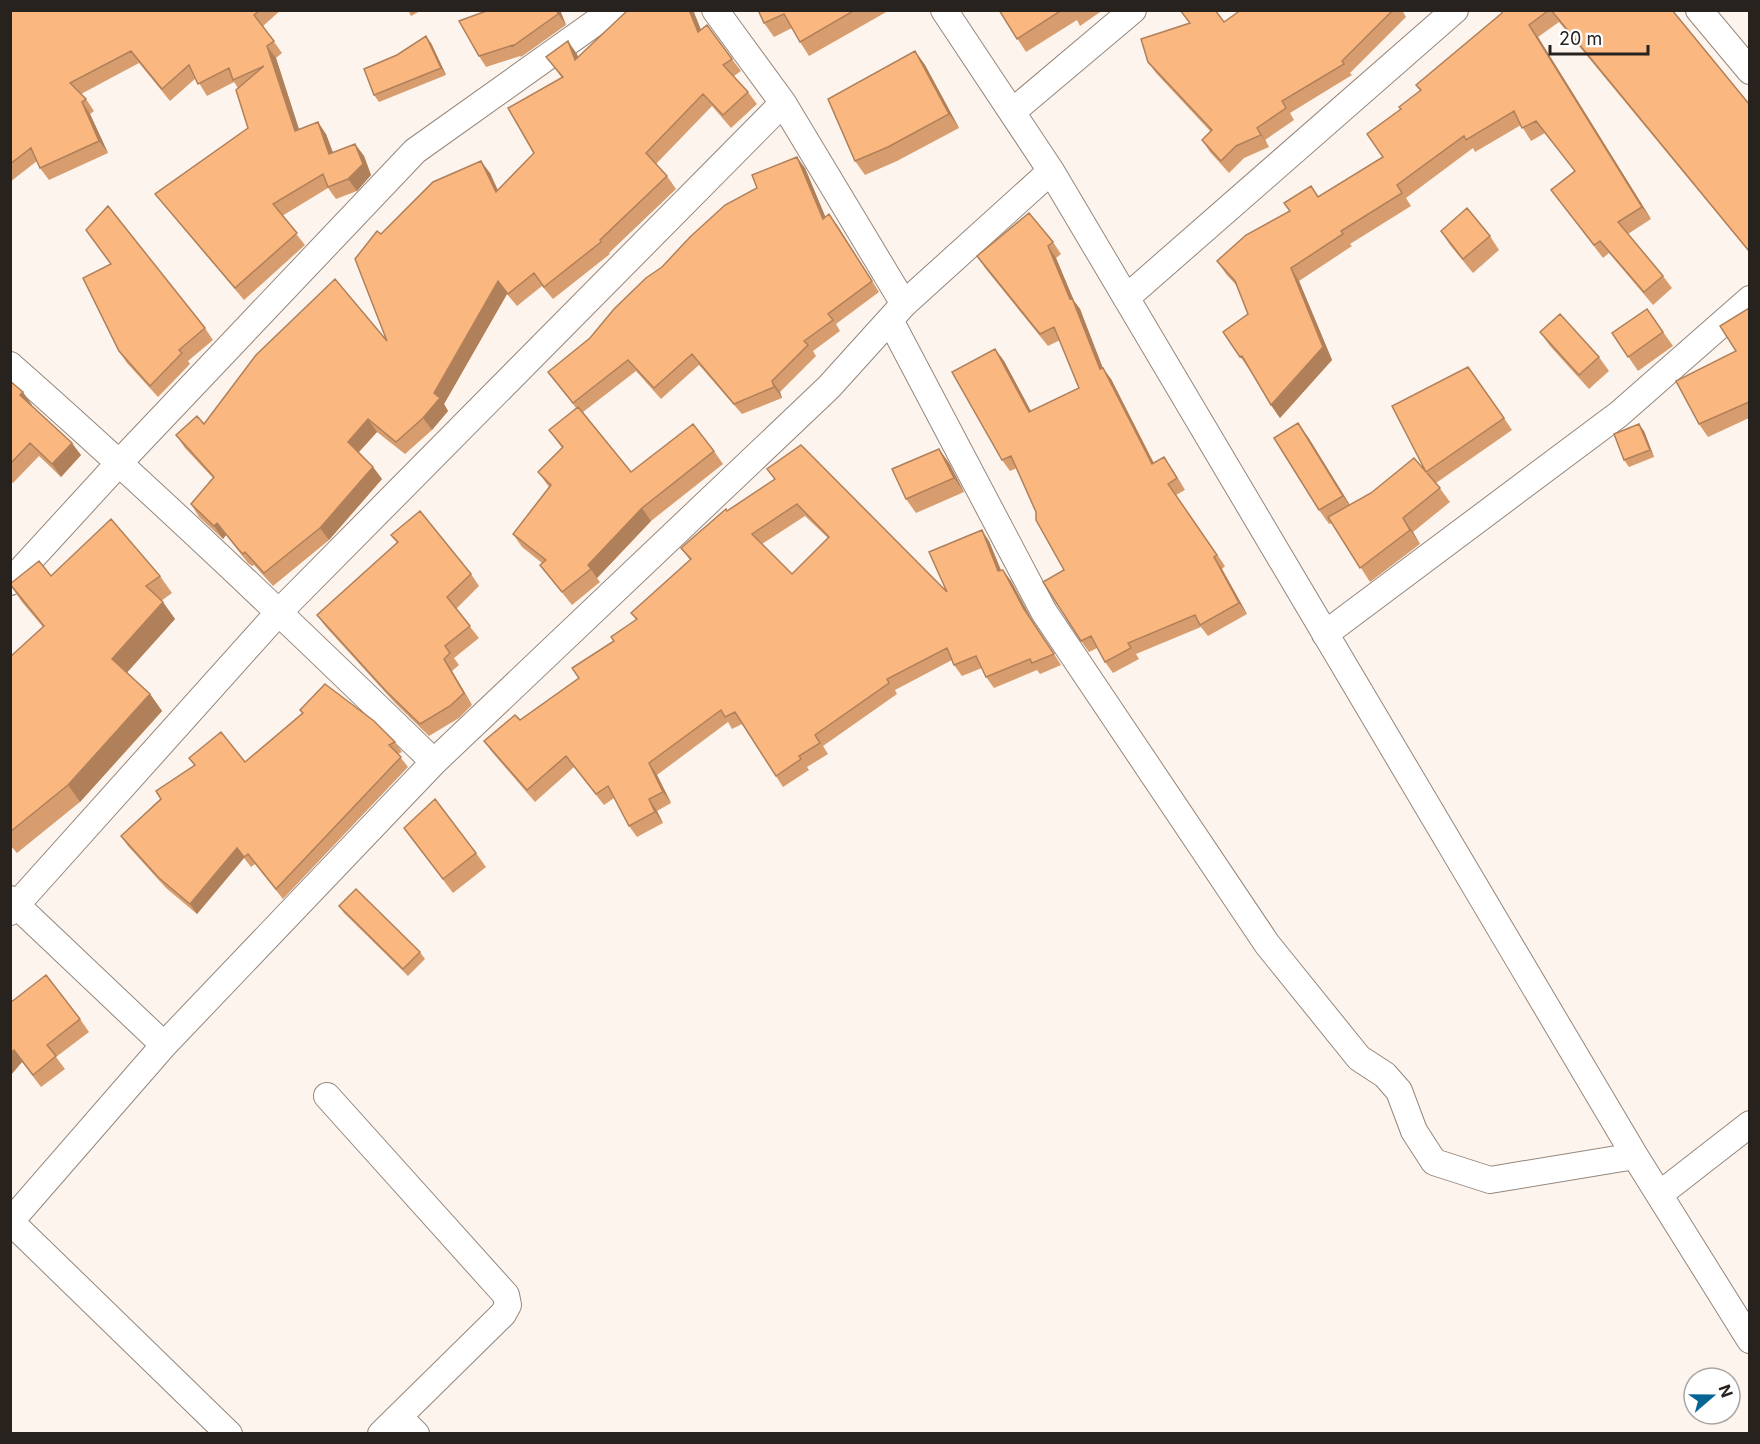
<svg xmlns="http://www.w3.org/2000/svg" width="1760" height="1444" font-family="Inter,sans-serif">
<rect width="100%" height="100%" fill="#fdf4ed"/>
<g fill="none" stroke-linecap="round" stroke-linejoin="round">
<g stroke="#95877d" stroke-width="28">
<path id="minor" d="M715,10L783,103L904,304
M944,10L1051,171L1635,1156L1750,1340
M1699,10L1750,71
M1012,112L1133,10
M1126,298L1455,10
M890,320L1044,612L1267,944L1359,1058L1385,1075L1399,1091L1414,1131L1434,1162L1490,1180L1635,1156
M10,365C155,493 295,627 434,762
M10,582L120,462L415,151L613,10
M1325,634L1619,414L1750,299
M10,899L164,1045
M10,912L279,612L783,103
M327,1096L506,1295L508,1305L503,1314L381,1434
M1660,1194L1750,1124
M10,1222L164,1045L434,762L829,387L904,304L1051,171
M11,1222L229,1434
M399,1417L416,1434"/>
</g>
<use href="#minor" stroke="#fff" stroke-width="26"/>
</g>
<path fill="#d89d6e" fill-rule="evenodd" d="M10,10H281L263,26L282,53L276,58L299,129L326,134L333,153L355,144L364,156L371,175L357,191L336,199L328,188L282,216L305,245L244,300L164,205L155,194L248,128L238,88L234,82L207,96L196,78L170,101L139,63L81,94L86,99L94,111L90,114L108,153L49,180L40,168L37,161L10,182Z
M408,10H422L411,16Z
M489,10H560L566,25L521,57L520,56L486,67L479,56Z
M628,10H693L701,30L732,59L741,71L734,76L748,92L757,104L731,128L712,106L656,164L667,176L676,189L609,253L610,254L553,299L542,286L517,306L507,294L444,404L448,411L432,430L405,454L377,432L359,452L373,467L382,479L329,540L273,586L254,565L252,566L248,563L226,535L223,539L199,517L191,504L213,478L185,448L176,435L204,424L387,341L381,234L490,173L498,190L534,153L562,78L546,57L568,41L578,58Z
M758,10H888V11L809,56L800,42L792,28L774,37L764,23Z
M999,10H1103L1080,26L1077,20L1026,52Z
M1180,10L1224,22L1241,10H1402L1406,17L1350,73L1352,75L1290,113L1294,120L1265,140L1269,147L1244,158L1229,173L1210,152L1202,140L1211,132L1156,73L1148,62L1189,23Z
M1501,10H1672L1749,104V252L1559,22L1538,37L1651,219L1628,234L1663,276L1672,288L1653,305L1609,253L1603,258L1551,190L1575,171L1545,133L1531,141L1521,125L1475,152L1473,148L1406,198L1411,206L1350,244L1352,246L1299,281L1332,360L1280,418L1271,405L1250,369H1249L1223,332L1248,314L1237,286L1226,274L1217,261L1383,157L1420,91L1416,85L1502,13Z
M431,43L446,75L379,102L374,95Z
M915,51L925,65L959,128L897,161L865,175L855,161Z
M805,168L825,217L837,225L879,292L836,324L840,331L813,351L816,356L780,392L782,398L742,414L699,365L661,399L636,371L583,412L631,472L714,451L723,464L651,521L597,578L600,582L572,605L540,565L542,563L522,547L513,534L549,487L538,472L562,448L549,430L576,408L548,372Z
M86,230L205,328L213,340L188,361L190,364L158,397L127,363L119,351L111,264Z
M1441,231L1490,236L1499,250L1473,273L1450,245Z
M1053,242L1061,254L1056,258L1074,301L1080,309L1102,368L1111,379L1154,463L1172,469L1185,490L1176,495L1225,566L1222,569L1247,614L1208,636L1201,627L1136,654L1139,659L1113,673L1105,662L1097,648L1089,652L1081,641L1064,570L1036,512L1017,468L1010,471L1002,460L995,349L1004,361L1031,411L1079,388L1060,340L1048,346L985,268L977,256Z
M1749,308V418L1708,437L1699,424L1736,351Z
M1647,309L1673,346L1638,371L1612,333Z
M1540,332L1599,357L1609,371L1589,389L1550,346Z
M10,381L32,405H31L81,455L61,477L39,456L13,483L10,480Z
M1504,418L1512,430L1436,483L1450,502L1413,532L1420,544L1370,582L1332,523L1329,524L1319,510L1308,437L1350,505L1425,471Z
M1644,431L1654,457L1629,467L1624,460Z
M939,449L949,463L964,492L916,513L906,499Z
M774,480L947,592L989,541L1001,570L1011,581L1032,620L1061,665L1040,674L1037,670L994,688L986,677L982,668L962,676L954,665L952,660L895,690L897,694L823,746L828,754L807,767L809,770L783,787L742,724L732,729L728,722L657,775L671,803L657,811L663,823L637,837L629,826L614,798L604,805L574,767L535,802L492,752L484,741L520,720L579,678L636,619L631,613L690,560L681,548L727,511ZM805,516L828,538L792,574L762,544Z
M391,535L471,574L479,586L456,609L479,638L454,658L459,665L452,671L472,705L459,718L429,736L395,703L326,627L317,615L397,543Z
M51,576H160L172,593L161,601L175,619L127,672L150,694L162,711L80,802L17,853L10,845V657L43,627L22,602L10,585Z
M300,710L395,742L402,752L398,754L408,767L283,899L255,864L251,867L244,858L197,914L166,888L128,846L121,836L195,766L189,758L245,762L302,713Z
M404,828L476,853L486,867L453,893Z
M339,906L420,952L425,959L408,976L344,913Z
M10,1003L80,1019L89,1032L56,1057L65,1069L41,1087L22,1062L10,1076Z"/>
<path fill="#b0805a" d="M557,10H560L566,25L558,14Z
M689,10H693L707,45L698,32Z
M1529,25L1538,37L1651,219L1642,207Z
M426,36L431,43L446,75L441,68Z
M568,41L577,54L584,73L575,60Z
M267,46L276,58L303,142L295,131Z
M915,51L925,65L959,128L949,114Z
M82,102L90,114L108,153L99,141Z
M318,122L326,134L338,166L329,154Z
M1257,128L1265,140L1269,147L1261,135Z
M355,144L364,156L371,175L357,191L348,179Z
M797,157L805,168L831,230L823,219Z
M481,161L490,173L504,205L496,192Z
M829,214L837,225L879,292L872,281Z
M1048,246L1056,258L1074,301L1080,309L1108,381L1100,369Z
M1291,268L1299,281L1332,360L1280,418L1271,405Z
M498,281L507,294L444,404L448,411L432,430L423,418L434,393Z
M995,349L1004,361L1037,423L1029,412Z
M1103,368L1111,379L1160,476L1152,464Z
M772,381L780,392L782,398L774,387Z
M23,392L32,405L29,408L20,395Z
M368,419L377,432L357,454L348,442Z
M1298,423L1308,437L1353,510L1343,496Z
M1639,424L1644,431L1654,457L1650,450Z
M72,443L81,455L61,477L52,464Z
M939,449L949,463L964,492L954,478Z
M1164,457L1172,469L1185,490L1177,478Z
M373,467L382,479L329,540L320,528Z
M642,508L651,521L597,578L588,565Z
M1403,518L1413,532L1420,544L1410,530Z
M217,523L226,535L223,539L214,526Z
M982,530L989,541L1006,583L998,571Z
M1214,557L1222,569L1247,614L1239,603Z
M1003,570L1011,581L1032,620L1061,665L1024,609Z
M163,602L175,619L124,676L112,659Z
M444,659L452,671L472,705L464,693Z
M150,694L162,711L80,802L68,785Z
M649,763L657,775L671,803L663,792Z
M649,799L657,811L663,823L655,812Z
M237,848L244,858L197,914L190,904Z
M14,1050L22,1062L10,1076V1053Z"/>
<path fill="#fbb780" stroke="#b0805a" stroke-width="1.5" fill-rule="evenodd" d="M10,10H260L254,15L274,41L267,46L295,131L318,122L329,154L355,144L363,164L348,179L328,187L323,174L273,204L297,233L235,288L155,194L248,128L236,90L264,66L233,80L229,68L198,84L189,65L162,89L131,51L70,83L86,99L82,102L99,141L40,168L31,148L10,164Z
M489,10H557L558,14L513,46V45L479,56L459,21Z
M628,10H689L698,32L707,25L732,59L723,65L748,92L723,115L703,94L646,153L667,176L600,240L601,242L544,287L534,273L508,294L498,281L434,393L440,398L423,418L396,442L368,419L348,442L373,467L320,528L264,573L245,552L243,554L239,550L217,523L214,526L191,504L214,477L176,435L197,416L204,424L256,355L335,279L387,341L355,259L377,231L381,234L433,182L481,161L496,192L534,153L508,108L563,77L546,57L568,41L575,60Z
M758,10H855L800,42L784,14L764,23Z
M999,10H1062L1017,39Z
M1180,10H1215L1224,22L1241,10H1393L1342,61L1344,64L1282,101L1286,108L1257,128L1261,135L1236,146L1221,161L1202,140L1212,130L1148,62L1141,39L1190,23Z
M1501,10H1549L1529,25L1642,207L1618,222L1663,276L1644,292L1600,241L1594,245L1551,190L1575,171L1536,121L1522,128L1514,111L1466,140L1464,136L1397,185L1402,193L1341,231L1343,234L1291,268L1323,347L1271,405L1242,356L1240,357L1223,332L1248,314L1235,281L1217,261L1246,235L1290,211L1284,203L1311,186L1318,197L1383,157L1367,134L1401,109L1399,107L1421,90L1416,85L1502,13Z
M1551,10H1672L1749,104V251Z
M426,36L441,68L374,95L364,69L397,55Z
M915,51L949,114L888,147L855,161L828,99Z
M797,157L823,219L829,214L872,281L828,314L833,320L804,341L808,345L772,381L774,387L734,404L692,354L654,388L628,360L573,403L548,372L590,338L614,309L646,278L662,267L690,237L725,205L757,188L752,175Z
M108,206L205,328L179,350L182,353L150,386L119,351L83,278L111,264L86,230Z
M1467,208L1490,236L1463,259L1441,231Z
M1029,213L1053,242L1048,246L1070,299L1072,298L1100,369L1103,368L1152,464L1164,457L1177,478L1168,484L1217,555L1214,557L1239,603L1200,625L1195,615L1128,643L1131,648L1105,662L1091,636L1081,641L1043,582L1064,570L1036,520V512L1011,456L1002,460L952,372L995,349L1029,412L1079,388L1054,327L1040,334L977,256Z
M1749,308V402L1699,424L1676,381L1736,351L1720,326Z
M1647,309L1663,332L1628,357L1612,333Z
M1560,314L1599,357L1579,375L1540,332Z
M1468,367L1504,418L1426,472L1392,406Z
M10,381L23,392L20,395L72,443L52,464L30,443L10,464Z
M578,407L631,472L693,424L714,451L642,508L588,565L591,569L562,592L540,565L546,560L513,534L551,485L538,472L563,447L549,430Z
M1298,423L1343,496L1319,510L1274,438Z
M1639,424L1650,450L1624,460L1614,434Z
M801,445L947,592L929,552L982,530L998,571L1003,570L1024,609L1054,654L1032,663L1030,659L986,677L976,656L954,665L947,648L887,679L889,683L815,735L820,743L799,756L801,759L776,776L735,712L725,717L721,710L649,763L663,792L649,799L655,812L629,826L608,786L596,794L566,756L527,790L484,741L515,715L520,720L579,678L572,668L614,641L611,637L637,619L631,613L691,559L681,548L726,509L727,511L775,479L767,469ZM797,504L829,537L792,574L752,534Z
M939,449L954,478L906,499L892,469Z
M1414,458L1440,488L1403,518L1410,530L1360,568L1328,517L1371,493Z
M420,511L471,574L447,597L470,626L445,646L450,653L444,659L464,693L450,706L420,724L386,691L317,615L398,542L391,535Z
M111,519L160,576L146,586L163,602L112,659L150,694L68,785L10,832V657L44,626L10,584L39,561L51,576Z
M325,684L374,721L395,742L389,745L401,757L276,889L248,854L244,857L237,848L190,904L159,878L121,836L161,799L156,791L195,765L189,758L221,732L245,762L303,713L300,710Z
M435,799L476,853L443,879L404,828Z
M356,889L420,952L403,969L339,906Z
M46,975L80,1019L47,1045L56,1056L33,1075L14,1050L10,1053V1003Z"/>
<rect width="1760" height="1444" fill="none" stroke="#28221e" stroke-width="24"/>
<g transform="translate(1712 1396) rotate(70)"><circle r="28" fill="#ffffff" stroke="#a9a7a5" stroke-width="1.5"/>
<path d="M0-4.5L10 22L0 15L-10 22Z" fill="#076595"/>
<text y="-9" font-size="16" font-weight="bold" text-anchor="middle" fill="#28221e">N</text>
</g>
<path d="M1550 45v9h98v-9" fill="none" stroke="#28221e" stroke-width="3"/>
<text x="1559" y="45" font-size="18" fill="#28221e" stroke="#ffffff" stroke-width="4.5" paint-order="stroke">20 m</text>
</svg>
